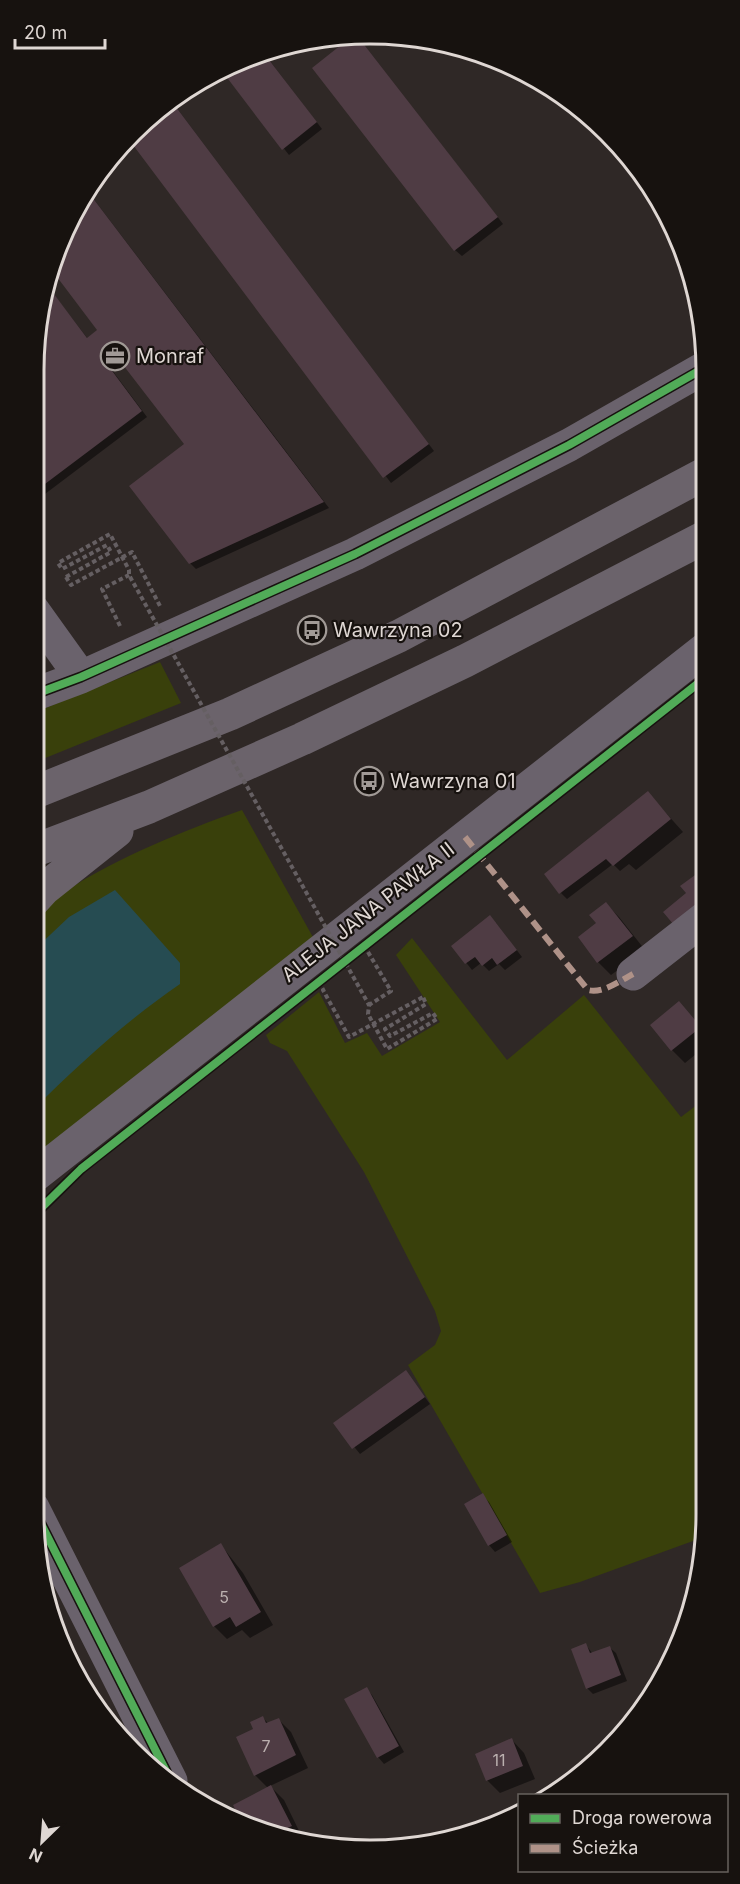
<svg xmlns="http://www.w3.org/2000/svg" width="740" height="1884" font-family="Inter,sans-serif">
<rect width="100%" height="100%" fill="#2f2826"/>
<path fill="#39400b" d="M160,662L181,703L33,763V713Z
M242,810L314,939L33,1165V917C44,909 54,899 66,891C118,857 183,831 242,810Z
M412,938L507,1060L584,995L681,1117L706,1098L707,1514L704,1537L580,1582L540,1593L408,1365L435,1345L441,1331L435,1311L364,1172L287,1051L270,1043L266,1035L319,992L345,1043L367,1033L382,1056L440,1022L396,955Z"/>
<path fill="#264c52" d="M115,890L180,963V984C126,1021 79,1064 33,1110V951L69,917Z"/>
<path fill="#0007" d="M362,42L503,224L462,256L455,250Z
M266,56L322,129L289,155L223,71Z
M173,103L434,451L391,483L131,140Z
M89,193L329,508L196,569L190,563L186,445L117,354L106,362L147,417L37,500L33,496V370L45,283L88,339L99,331L52,268Z
M648,793L683,832L636,870L629,864L620,871L613,864L567,899L561,893Z
M702,872L705,875L706,908L701,911L688,894Z
M606,904L619,917L645,950L611,975L598,962L580,938L598,924Z
M496,923L522,957L505,970L499,964L489,971L481,963L472,970L453,946Z
M679,1003L706,1033V1046L685,1063L672,1050Z
M406,1372L430,1404L360,1454L335,1423Z
M482,1495L489,1502L512,1542L495,1552L489,1545Z
M221,1545L243,1573L273,1625L250,1638L242,1630L227,1639L214,1626Z
M585,1644L593,1654L609,1647L616,1653L627,1681L593,1694L587,1688Z
M366,1689L372,1695L404,1752L384,1764L378,1757L346,1700Z
M263,1718L269,1724L278,1719L291,1732L308,1768L270,1786L284,1800L303,1839L301,1840L242,1820L268,1788L255,1775V1730Z
M512,1740L524,1753L535,1779L500,1793L487,1780Z"/>
<path fill="#4f3c44" d="M351,37L359,38L498,217L454,251L312,68Z
M266,56L317,122L282,150L222,71Z
M173,103L429,444L383,478L130,141Z
M89,193L272,434L324,502L189,564L129,486L184,444L110,348L101,356L142,411L33,493V370L45,282L87,338L97,330L51,269Z
M705,764V781L697,771Z
M648,791L671,819L613,866L606,859L559,894L544,874Z
M702,870L705,874V897L674,925L663,912L686,893L680,886Z
M606,902L633,936L597,963L578,937L596,923L589,915Z
M490,915L517,950L497,965L492,958L482,966L475,957L465,964L451,946Z
M679,1001L701,1027L671,1051L650,1025Z
M406,1370L425,1397L352,1449L333,1423Z
M483,1493L507,1535L488,1546L464,1504Z
M221,1543L261,1612L236,1627L230,1617L213,1627L179,1568Z
M586,1643L590,1653L610,1646L621,1675L586,1689L571,1649Z
M367,1687L399,1746L377,1758L344,1699Z
M263,1716L266,1723L279,1718L296,1755L254,1776L236,1737L253,1729L250,1722Z
M512,1738L523,1766L486,1781L475,1754Z
M271,1785L292,1826L279,1832L240,1819L233,1805Z"/>
<g fill="none" stroke-linecap="round" stroke-linejoin="round">
<path stroke="#655f62" stroke-width="4" stroke-dasharray="4.5 3" stroke-linecap="butt" d="M66,577L71,585L132,552L161,608
M120,626L102,589L129,575
M368,952L391,991L369,1005
M325,989L323,990L349,1037L423,997"/>
<path stroke="#6a626c" stroke-width="33" d="M33,610L81,677
M33,695L81,677L355,554L569,445L704,368
M633,974L706,917
M33,1177L705,649
M33,1508L171,1781"/>
<path stroke="#6b636b" stroke-width="33" d="M33,793L230,714L399,636L704,474
M33,851L149,807L302,739L465,661L705,537
M33,901L44,889L117,831"/>
<path stroke="#655f62" stroke-width="4" stroke-dasharray="4.5 3" stroke-linecap="butt" d="M66,577L111,552L107,545L62,569L58,563L110,534L129,570V575L369,1005L368,1014L387,1049L437,1019L433,1013L390,1036L385,1029L426,1004L423,997"/>
<path stroke="#af9288" stroke-width="6" stroke-dasharray="12 6" stroke-linecap="butt" d="M465,837L588,990C602,994 620,981 633,974"/>
<g stroke="#17120f" stroke-width="11">
<path id="cycleway" d="M33,695L81,677L355,554L569,445L704,368
M33,1216L81,1169L705,678
M33,1508L171,1781"/>
</g>
<use href="#cycleway" stroke="#51ab58" stroke-width="8"/>
</g>
<defs>
<g id="office-ring" transform="scale(1.5)"><circle r="9.5" fill="#17120f" stroke="#a19a96" stroke-width="1.5"/><path d="M-6-3h4V-5.5h4V-3h4V5H-6ZM-1-4.5V-3h2v-1.5ZM-6 0V1H6V0Z" fill="#a19a96"/></g>
<g id="bus-ring" transform="scale(1.5)"><circle r="9.5" fill="#17120f" stroke="#a19a96" stroke-width="1.5"/><path d="M-5-6H5V4H4V6H2V4H-2V6H-4V4H-5ZM-3.5-4V0h7V-4ZM-3.5 1.2v1.5H-2V1.2ZM2 1.2v1.5H3.5V1.2Z" fill="#a19a96"/></g>
</defs>
<g fill-rule="evenodd">
<use href="#office-ring" x="115" y="356"/>
<use href="#bus-ring" x="312" y="630"/>
<use href="#bus-ring" x="369" y="781"/>
</g>
<g text-anchor="middle" dominant-baseline="central" stroke-width="4.5" stroke-linejoin="round" paint-order="stroke">
<g font-size="16" fill="#bbb0af">
<text x="224" y="1597">5</text>
<text x="266" y="1746">7</text>
<text x="499" y="1760">11</text>
</g>
<g font-size="20" fill="#dfd7d3" stroke="#17120f" text-anchor="start">
<text x="136" y="356">Monraf</text>
<text x="333" y="630">Wawrzyna 02</text>
<text x="390" y="781">Wawrzyna 01</text>
</g>
<g font-size="20" fill="#dfd7d3" stroke="#17120f">
<text transform="translate(368 912) rotate(-38)">ALEJA JANA PAWŁA II</text>
</g>
</g>
<path d="M0 0H740V1884H0ZM370 44H370A326 326 0 0 1 696 370V1514A326 326 0 0 1 370 1840H370A326 326 0 0 1 44 1514V370A326 326 0 0 1 370 44Z" fill="#17120f" fill-rule="evenodd"/>
<path fill="none" stroke="#dfd7d3" stroke-width="3" d="M370 44H370A326 326 0 0 1 696 370V1514A326 326 0 0 1 370 1840H370A326 326 0 0 1 44 1514V370A326 326 0 0 1 370 44Z"/>
<rect x="518" y="1794" width="210" height="78" fill="#17120f" stroke="#67615d" stroke-width="1.5"/>
<rect x="530" y="1814" width="30" height="9" fill="#51ab58" stroke="#67615d" stroke-width="1.5"/>
<text x="572" y="1824" font-size="18" fill="#dfd7d3">Droga rowerowa</text>
<rect x="530" y="1844" width="30" height="9" fill="#af9288" stroke="#67615d" stroke-width="1.5"/>
<text x="572" y="1854" font-size="18" fill="#dfd7d3">Ścieżka</text>
<g transform="translate(42 1842) rotate(205)" stroke="#17120f" stroke-width="4.5" paint-order="stroke">
<path d="M0-4.5L10 22L0 15L-10 22Z" fill="#dfd7d3"/>
<text y="-9" font-size="16" font-weight="bold" text-anchor="middle" fill="#dfd7d3">N</text>
</g>
<path d="M15 39v9h90v-9" fill="none" stroke="#dfd7d3" stroke-width="3"/>
<text x="24" y="39" font-size="18" fill="#dfd7d3" stroke="#17120f" stroke-width="4.5" paint-order="stroke">20 m</text>
</svg>
